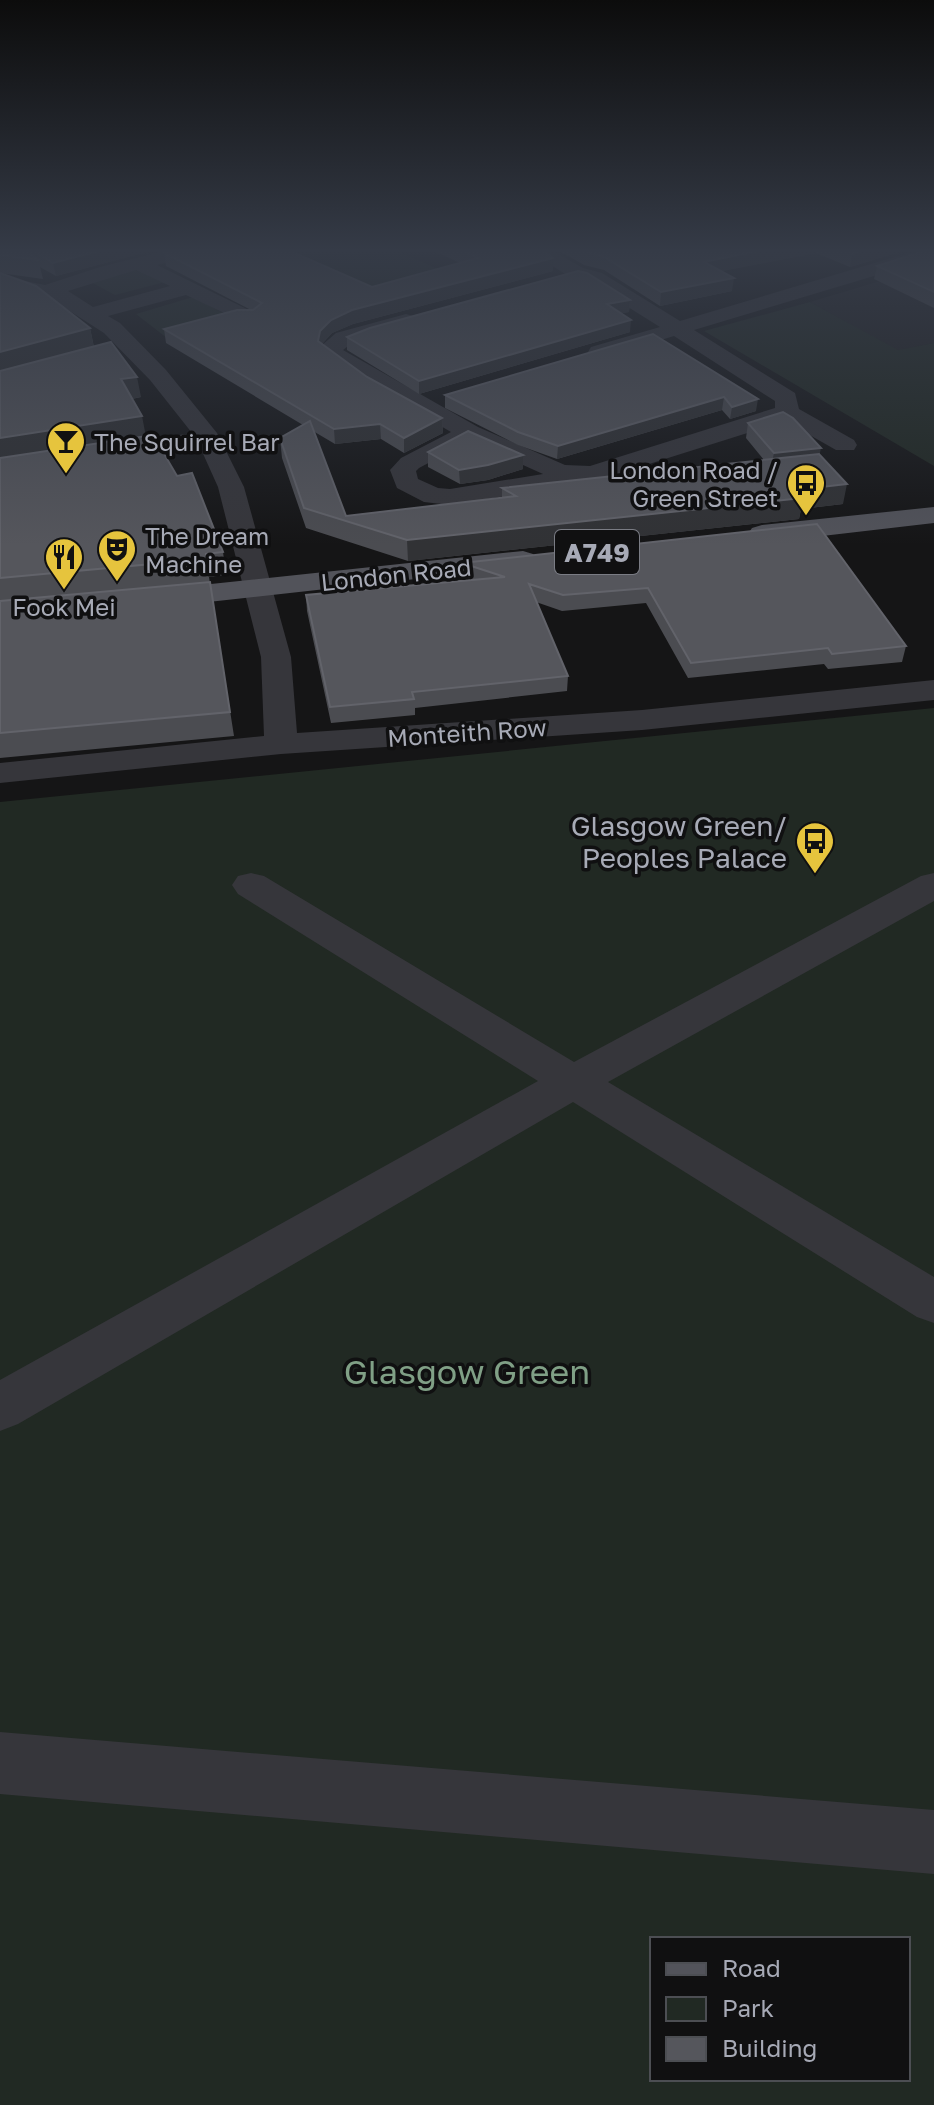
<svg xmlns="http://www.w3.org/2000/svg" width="934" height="2105" font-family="'Golos Text',sans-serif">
<rect width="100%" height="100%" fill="#151516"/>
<path fill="#212123" d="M934,265V343L898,351L810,302Z"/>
<path fill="#212923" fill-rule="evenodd" d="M270,250H395L438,269L172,342L136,314L193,297L229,316L344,283Z
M140,268L169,281L115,295L87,280Z
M810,302L898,350L934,343V466L704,331Z
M934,708V2105H0V802ZM652,1939H908V2079H652Z"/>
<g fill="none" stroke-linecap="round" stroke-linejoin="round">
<path fill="#36363b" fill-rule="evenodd" d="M168,250H203L201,254L157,265L255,313L259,317L255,321H241L186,295L108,316L120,323L166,370L217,433L244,487L291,657L297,733L642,710L934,680V700L642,730L281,754L0,783V763L264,736L261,657L218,487L200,447L0,479V463L192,433L150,380L104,333L51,299L0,288V276L45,285L100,267ZM136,270L170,286L93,307L68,291Z
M527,250H551L583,268L602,273L680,321L918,250H934V258L694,330L795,393L799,409L854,440L857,445L854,450H836L785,421L592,482L450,505L424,502L397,488L390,470L401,458L451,432L324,358L321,346L336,333L406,314L413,316L417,320L413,324L352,343L343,350L478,427L565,465L590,466L775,408V401L674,336L599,359L591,357L588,352L591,347L660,327L588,282L570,277ZM470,441L543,474L450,489L438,488L418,479L416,471L419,468Z
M251,873L264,876L574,1062L921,876L934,873V901L608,1082L934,1277V1323L917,1317L573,1102L18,1424L0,1431V1380L538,1081L238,894L232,885L238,876Z
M0,1732L934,1810V1874L0,1794Z"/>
<path fill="#52535a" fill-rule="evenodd" d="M934,507V523L762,543L752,540L748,534L752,528L762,525Z
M523,551L533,554L538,560L533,566L154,608L143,605L139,599L143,593L154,590Z"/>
</g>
<path fill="#4b4c51" d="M0,250H154L56,276L40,267L43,279L0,273L90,328L94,347L141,397L132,399L146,436L223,552L226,575L209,577L234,736L0,758Z
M432,250H542L553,271L353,324L332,333L322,344L367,377L442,418L443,433L404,453L381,439L335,444L313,431L346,516L502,498V488L764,460L746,438L748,423L819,454L843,504L801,509L799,519L408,561L306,528L282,458L280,438L303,425L166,343L164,329L251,310L166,266L164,253L372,287L460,263Z
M558,250H906L850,267L816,253L721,271L732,291L660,306L604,270L584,265Z
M934,250V308L874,279L877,266Z
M630,300L629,312L621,313L630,332L419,394L347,350V337Z
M653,334L756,411L730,419L722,410L557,459L518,445L445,408V395Z
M428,452L523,469L488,480L460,484L428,467Z
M817,524L906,646L902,662L828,669L824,664L688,678L646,603L562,611L536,602L568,676L567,691L415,708V715L331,723L307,611L306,595L467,580L462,578V563Z"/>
<path fill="#313235" d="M102,250H154L56,276L53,263Z
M762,250H816V253L702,275L704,262Z
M864,250H906L850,267L852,254Z
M553,258V271L353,324L332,333L321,345L318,341L320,331L331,320L352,310Z
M734,278L732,291L660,306L661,292Z
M630,300L629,312L606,316L607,304Z
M631,320L630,332L419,394V381Z
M90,328L94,348L0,374V352Z
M137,377L141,397L125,400L121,379Z
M724,397L722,410L557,459L558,446Z
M758,399L756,411L730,419L732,407Z
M142,416L146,437L0,460V438Z
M442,418L443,433L404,453V438Z
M380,424L381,439L335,444L334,429Z
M821,448L818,462L771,467L774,453Z
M523,455V469L488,480L460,484L459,470Z
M847,484L843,504L801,509L799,519L408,561L407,540Z"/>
<path fill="#55565c" stroke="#62636a" stroke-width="2" d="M0,250H24L39,260L0,255Z
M32,250H102L53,263Z
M173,250H288L372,287L478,258L461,250H542L553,258L352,310L331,320L320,331L318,341L367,377L442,418L404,438L380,424L334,429L164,329L237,310H253L262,303L164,253Z
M582,250H762L704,262L734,278L661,292L604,257Z
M844,250H864L852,254Z
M927,250H934V292L877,266Z
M578,271L587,273L630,300L607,304L631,320L419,381L347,337L370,328Z
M0,273L36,286L90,328L0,352Z
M653,334L758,399L732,407L724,397L558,446L518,432L445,395Z
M111,342L137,377L121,379L142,416L0,438V371Z
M783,412L793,418L821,448L774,453L748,423Z
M310,421L346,516L516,496L502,488L819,454L847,484L796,490L803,498L407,540L304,508L280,438Z
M468,431L523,455L488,465L459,470L428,452Z
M153,435L177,476L192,473L223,552L206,554V559L0,578V458Z
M817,524L906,646L832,654L828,648L691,663L648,588L563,595L529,584L568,676L412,692L414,699L330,707L306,595L505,577L462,563Z
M210,582L230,712L0,733V601Z"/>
<linearGradient id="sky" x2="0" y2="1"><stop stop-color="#0c0c0c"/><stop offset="0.46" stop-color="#353b47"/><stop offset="1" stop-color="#353b47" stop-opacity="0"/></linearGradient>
<rect width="934" height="545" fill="url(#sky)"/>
<defs>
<g id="bar-pin" transform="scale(2)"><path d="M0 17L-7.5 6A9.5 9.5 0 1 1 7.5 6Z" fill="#e6c43d" stroke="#101011"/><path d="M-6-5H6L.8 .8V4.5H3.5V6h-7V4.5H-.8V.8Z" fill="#111"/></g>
<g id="bus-pin" transform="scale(2)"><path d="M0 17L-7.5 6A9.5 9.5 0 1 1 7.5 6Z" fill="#e6c43d" stroke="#101011"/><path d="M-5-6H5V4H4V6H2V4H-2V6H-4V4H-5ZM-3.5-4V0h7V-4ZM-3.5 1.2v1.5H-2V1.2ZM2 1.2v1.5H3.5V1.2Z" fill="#111"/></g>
<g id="theatre-pin" transform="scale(2)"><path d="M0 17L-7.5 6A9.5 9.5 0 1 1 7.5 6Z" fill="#e6c43d" stroke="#101011"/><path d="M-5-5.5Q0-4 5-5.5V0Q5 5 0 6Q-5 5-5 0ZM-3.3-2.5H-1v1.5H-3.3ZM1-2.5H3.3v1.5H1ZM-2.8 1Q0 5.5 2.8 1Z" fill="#111"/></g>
<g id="restaurant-pin" transform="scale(2)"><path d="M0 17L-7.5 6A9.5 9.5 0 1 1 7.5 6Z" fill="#e6c43d" stroke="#101011"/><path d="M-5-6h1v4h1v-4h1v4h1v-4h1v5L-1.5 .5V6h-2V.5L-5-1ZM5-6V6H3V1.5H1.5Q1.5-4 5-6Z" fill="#111"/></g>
</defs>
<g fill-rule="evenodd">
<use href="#bar-pin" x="66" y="441"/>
<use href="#bus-pin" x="806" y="483"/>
<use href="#theatre-pin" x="117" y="549"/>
<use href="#restaurant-pin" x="64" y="557"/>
<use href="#bus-pin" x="815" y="841"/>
</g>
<g text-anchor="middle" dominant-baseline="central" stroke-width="7" stroke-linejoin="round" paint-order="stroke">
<g font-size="24" fill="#a7aab6" stroke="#101011" text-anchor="start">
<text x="94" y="441">The Squirrel Bar</text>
<text x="778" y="469" text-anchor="end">London Road /<tspan x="778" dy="28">Green Street</tspan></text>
<text x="145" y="535">The Dream<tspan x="145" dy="28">Machine</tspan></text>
<text x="64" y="606" text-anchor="middle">Fook Mei</text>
</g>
<g font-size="24" fill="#a7aab6" stroke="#101011">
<text transform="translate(396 574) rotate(-6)">London Road</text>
<text transform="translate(467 732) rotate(-4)">Monteith Row</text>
</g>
<rect fill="#101011" stroke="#7a7c84" stroke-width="2" x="555" y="530" width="84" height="44" rx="6"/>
<g font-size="26" font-weight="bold" fill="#a7aab6">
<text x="597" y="552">A749</text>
</g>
<g font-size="28" fill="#a7aab6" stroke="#101011" text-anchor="end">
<text x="787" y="825">Glasgow Green/<tspan x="787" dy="32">Peoples Palace</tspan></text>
</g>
<g font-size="34" fill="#80a086" stroke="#101011">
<text x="467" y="1371">Glasgow Green</text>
</g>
</g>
<rect x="650" y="1937" width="260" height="144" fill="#101011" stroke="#4c4e53" stroke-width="2"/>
<rect x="666" y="1963" width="40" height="12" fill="#52535a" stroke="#4c4e53" stroke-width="2"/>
<text x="722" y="1977" font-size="24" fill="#a7aab6">Road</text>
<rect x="666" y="1997" width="40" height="24" fill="#212923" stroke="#4c4e53" stroke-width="2"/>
<text x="722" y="2017" font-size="24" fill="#a7aab6">Park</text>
<rect x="666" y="2037" width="40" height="24" fill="#55565c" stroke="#4c4e53" stroke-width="2"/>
<text x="722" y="2057" font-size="24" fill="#a7aab6">Building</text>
</svg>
